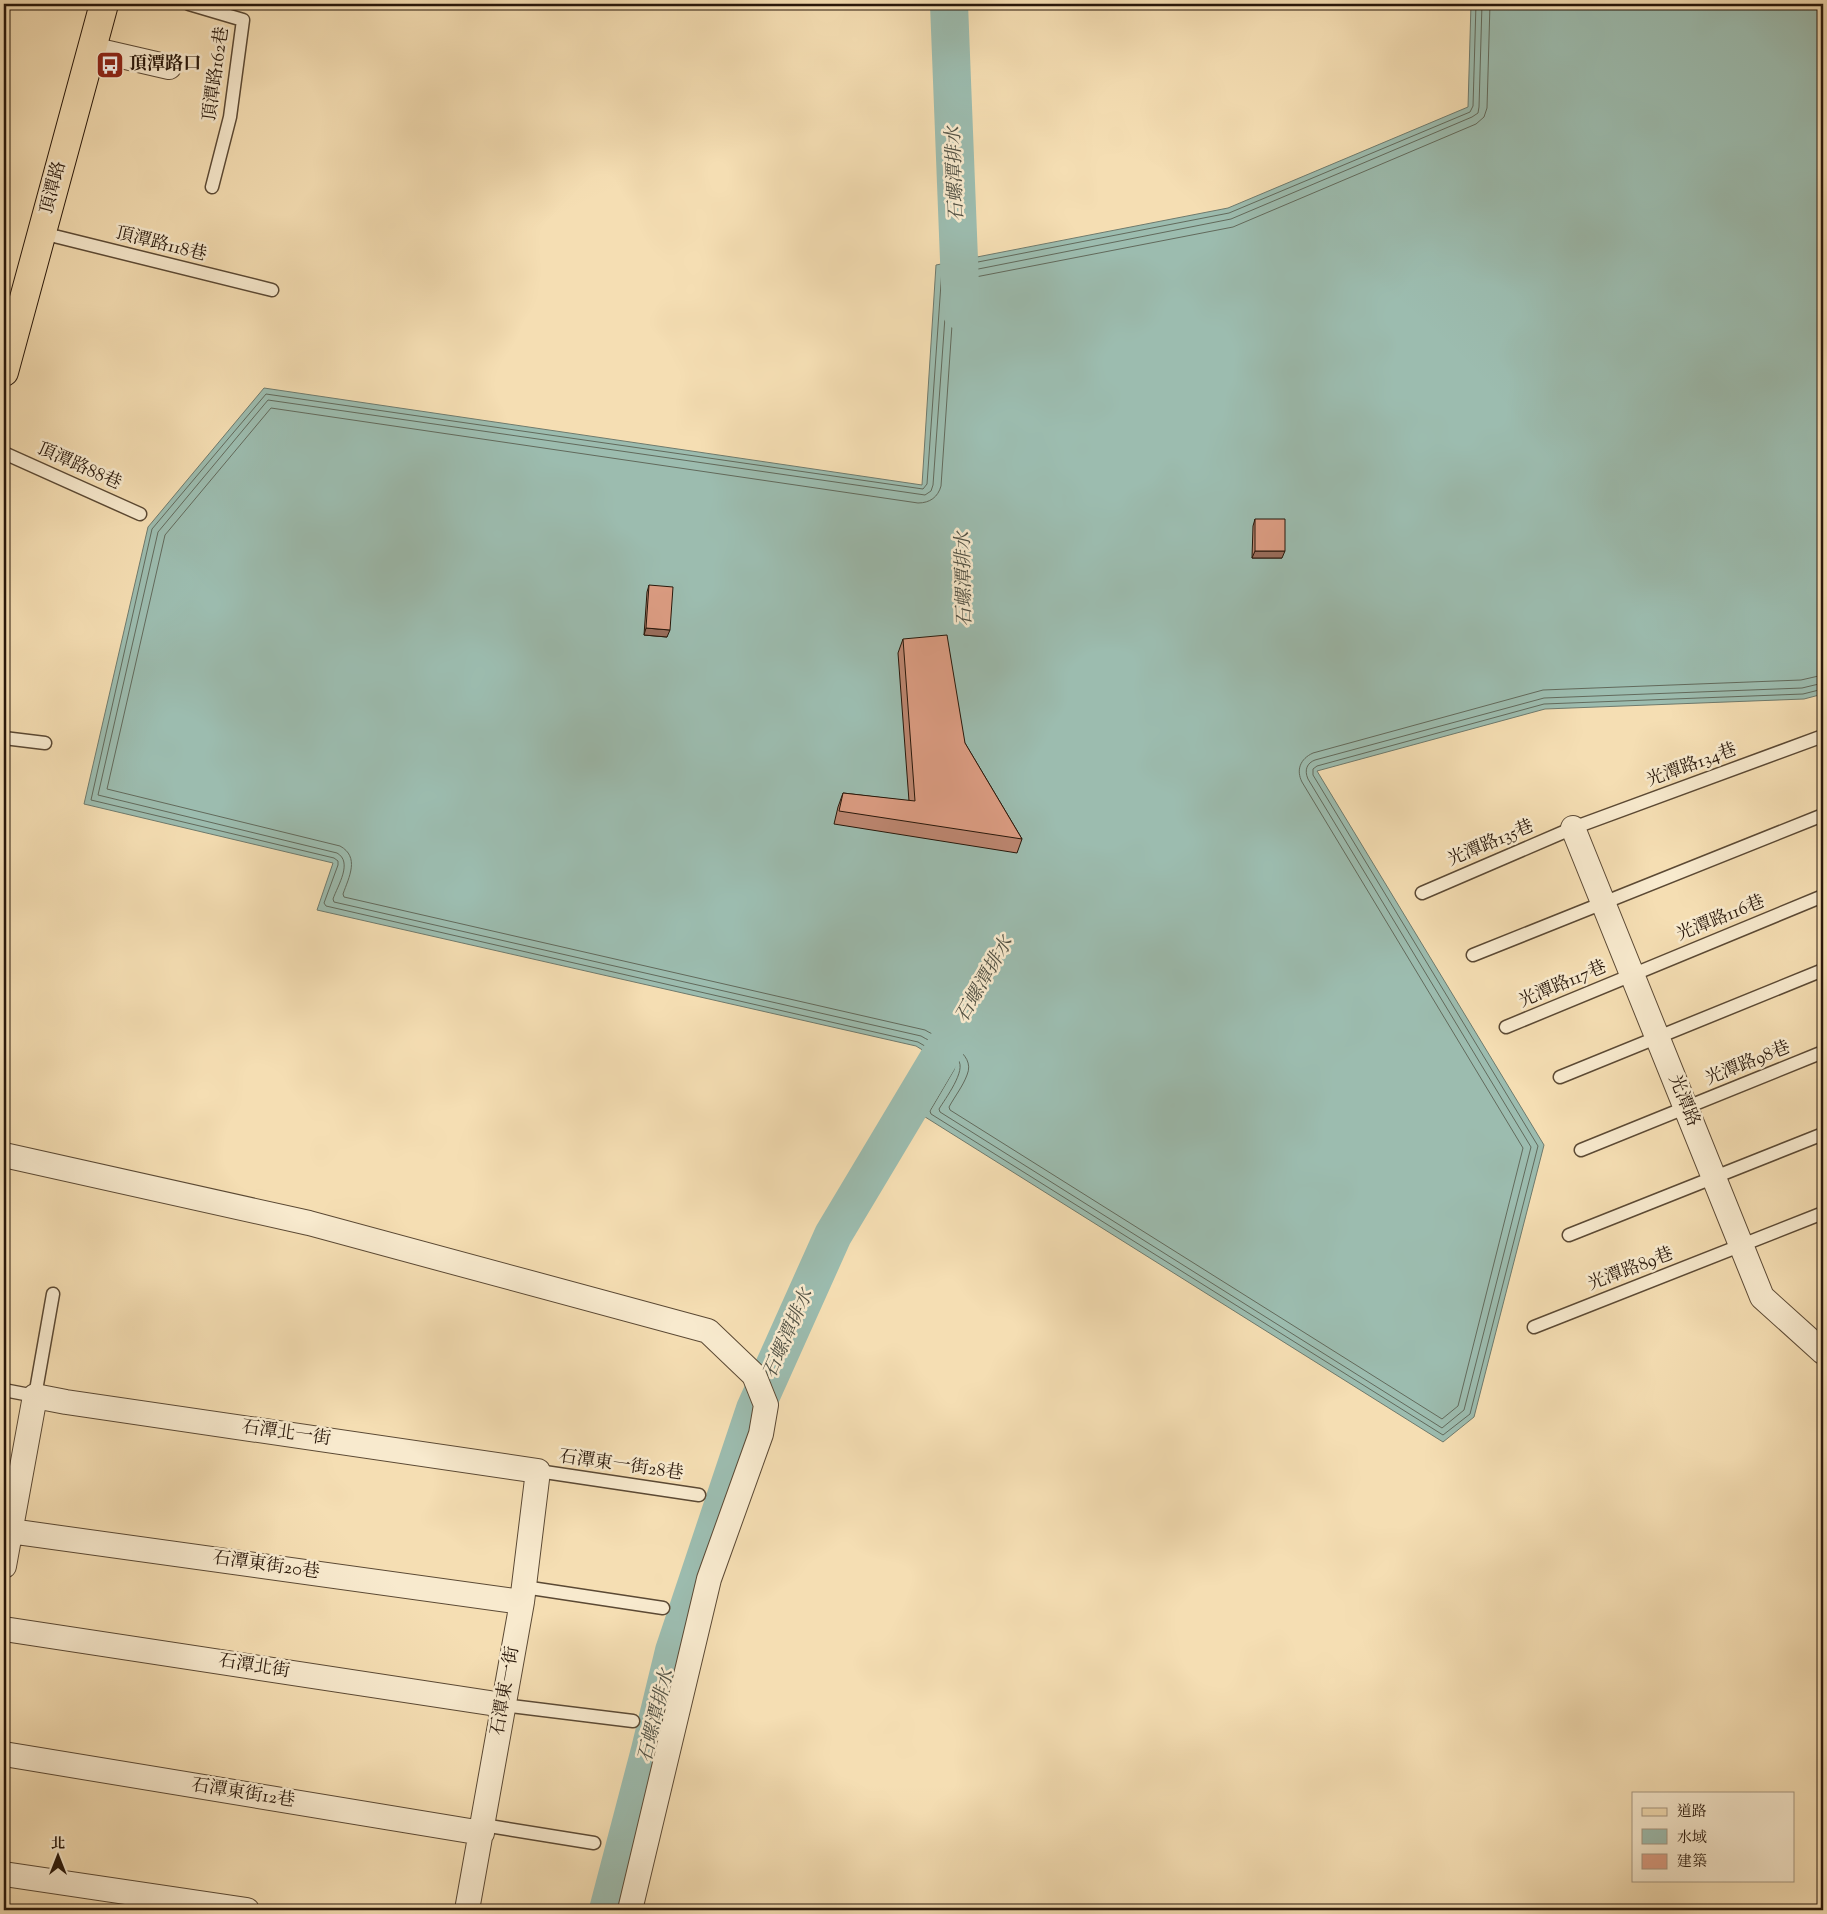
<svg xmlns="http://www.w3.org/2000/svg" width="1827" height="1914" font-family="'Sorts Mill Goudy','Noto Serif TC',serif">
<rect width="100%" height="100%" fill="#f5deb3"/>
<filter id="stains"><feTurbulence type="fractalNoise" baseFrequency=".004" numOctaves="4"/><feColorMatrix values="0 0 0 0 .2 0 0 0 0 .09 0 0 0 0 .02 0 0 0 .5 -.17"/></filter>
<radialGradient id="worn" r=".72"><stop offset=".6" stop-color="#630" stop-opacity="0"/><stop offset="1" stop-color="#630" stop-opacity=".3"/></radialGradient>
<path fill="#9cbcaf" stroke="#6e7a6d" d="M1471,4H1823V694L1804,699L1545,709L1317,771L1544,1145L1474,1417L1443,1442L922,1115L950,1067L916,1046L317,910L333,863L84,804L148,527L264,388L922,485L936,265L1228,208L1468,107Z"/>
<g fill="none" stroke-linecap="round" stroke-linejoin="round">
<path stroke="#626a5c" stroke-width="1" d="M1476,4L1473,106L1470,112L1229,213L942,269L927,484L923,489L266,394L152,529L91,800L334,858L338,861V865L324,903L326,906L918,1042L952,1062L955,1066L954,1070L930,1111L931,1114L1443,1435L1470,1414L1538,1146L1313,775V769L1317,766L1544,704L1803,694L1823,689
M1482,4L1479,107L1478,113L1472,117L1231,219L948,275L933,485L931,491L925,495L268,400L158,532L98,795L337,853C353,862 338,885 333,899L334,902L921,1036C931,1042 952,1051 958,1060C967,1070 945,1099 939,1109L940,1112L1442,1428L1464,1410L1531,1147L1308,779C1304,770 1307,763 1315,760L1544,698L1802,688L1823,683
M1490,4L1487,108L1484,117L1476,124L1233,227L955,281L941,486C938,497 930,503 918,503L271,408L165,535L107,789L340,846C360,857 349,877 343,894L344,897L925,1030C940,1039 977,1052 967,1075C963,1086 955,1096 949,1107L950,1110L1442,1419L1458,1406L1523,1148L1302,782C1296,770 1300,759 1313,753L1543,690L1801,680L1823,675"/>
<path stroke="#9cbcaf" stroke-width="38" d="M949,4L961,311
M608,1910L650,1750L674,1651L755,1409L833,1235L964,1016"/>
<g stroke="#5b4934" stroke-width="15">
<path id="service" d="M189,4L243,20L230,117L212,187
M42,233L272,290
M4,453L140,514
M4,738L45,743
M1422,893L1573,828L1823,736
M1473,955L1823,815
M1506,1027L1823,896
M1560,1077L1823,970
M1581,1150L1823,1052
M1569,1235L1823,1134
M1534,1327L1823,1213
M4,1390L35,1396L53,1294
M538,1471L699,1495
M524,1587L663,1608
M503,1705L633,1721
M483,1825L594,1843"/>
</g>
<g stroke="#5b4934" stroke-width="26">
<path id="minor" d="M91,49L169,67
M1573,828L1762,1297L1823,1352
M4,1155L309,1223L708,1331L754,1375L766,1405L761,1434L709,1579L630,1910
M10,1531L522,1602
M4,1566L35,1396L66,1402L538,1471L522,1602L467,1910
M4,1629L503,1705
M4,1754L482,1833
M4,1874L247,1910"/>
</g>
<g stroke="#28170a" stroke-width="30">
<path id="primary" d="M4,372L104,4"/>
</g>
<use href="#service" stroke="#f8eace" stroke-width="12"/>
<use href="#minor" stroke="#f8eace" stroke-width="24"/>
<use href="#primary" stroke="#f5deb3" stroke-width="28"/>
</g>
<path fill="#bc8670" stroke="#28170a" d="M1255,519L1282,558H1252L1253,526Z
M649,585L667,637L644,635L647,592Z
M903,639L1022,839L1017,853L834,824L838,807L843,793L909,801L898,653Z"/>
<path fill="#996d5b" stroke="#28170a" d="M1255,551H1285L1282,558H1252Z
M646,628L670,630L667,637L644,635Z"/>
<path fill="#db9c82" stroke="#28170a" d="M1255,519H1285V551H1255Z
M649,585L673,587L670,630L646,628Z
M947,635L965,743L1022,839L839,811L843,793L915,801L903,639Z"/>
<defs>
<g id="bus-square" transform="scale(1.4375)"><rect x="-9" y="-9" width="18" height="18" rx="4" fill="#8f2418" stroke="#f8eace"/><path d="M-5-6H5V4H4V6H2V4H-2V6H-4V4H-5ZM-3.5-4V0h7V-4ZM-3.5 1.2v1.5H-2V1.2ZM2 1.2v1.5H3.5V1.2Z" fill="#fff"/></g>
</defs>
<g fill-rule="evenodd">
<use href="#bus-square" x="110" y="65"/>
</g>
<g text-anchor="middle" dominant-baseline="central" stroke-width="5" stroke-linejoin="round" paint-order="stroke">
<g font-size="18" font-weight="bold" fill="#28170a" stroke="#f8eace" text-anchor="start">
<text x="129" y="65">頂潭路口</text>
</g>
<g font-size="18" fill="#28170a" stroke="#f8eace">
<text transform="translate(217 74) rotate(-82)">頂潭路162巷</text>
<text transform="translate(54 188) rotate(-75)">頂潭路</text>
<text transform="translate(161 245) rotate(14)">頂潭路118巷</text>
<text transform="translate(79 467) rotate(24)">頂潭路88巷</text>
<text transform="translate(1692 766) rotate(-20)">光潭路134巷</text>
<text transform="translate(1491 844) rotate(-23)">光潭路135巷</text>
<text transform="translate(1721 919) rotate(-22)">光潭路116巷</text>
<text transform="translate(1563 985) rotate(-23)">光潭路117巷</text>
<text transform="translate(1748 1064) rotate(-22)">光潭路98巷</text>
<text transform="translate(1683 1101) rotate(68)">光潭路</text>
<text transform="translate(1631 1270) rotate(-21)">光潭路89巷</text>
<text transform="translate(286 1434) rotate(8)">石潭北一街</text>
<text transform="translate(621 1466) rotate(8)">石潭東一街28巷</text>
<text transform="translate(266 1566) rotate(8)">石潭東街20巷</text>
<text transform="translate(254 1667) rotate(9)">石潭北街</text>
<text transform="translate(506 1691) rotate(-80)">石潭東一街</text>
<text transform="translate(243 1794) rotate(9)">石潭東街12巷</text>
</g>
<g font-size="19" font-style="italic" fill="#515144" stroke="#f8eace">
<text transform="translate(956 174) rotate(-92)">石螺潭排水</text>
<text transform="translate(965 579) rotate(-91)">石螺潭排水</text>
<text transform="translate(985 980) rotate(-60)">石螺潭排水</text>
<text transform="translate(789 1334) rotate(-66)">石螺潭排水</text>
<text transform="translate(657 1716) rotate(-76)">石螺潭排水</text>
</g>
</g>
<rect width="1827" height="1914" fill="none" stroke="#f5deb3" stroke-width="20"/>
<rect x="5" y="5" width="1817" height="1904" fill="none" stroke="#28170a" stroke-width="2.5"/>
<rect x="10" y="10" width="1807" height="1894" fill="none" stroke="#28170a"/>
<rect x="1632" y="1792" width="162" height="90" fill="#f8eace" stroke="#a59680"/>
<rect x="1642" y="1808" width="25" height="8" fill="#f5deb3" stroke="#a59680"/>
<text x="1677" y="1816" font-size="15" fill="#28170a">道路</text>
<rect x="1642" y="1829" width="25" height="15" fill="#9cbcaf" stroke="#a59680"/>
<text x="1677" y="1842" font-size="15" fill="#28170a">水域</text>
<rect x="1642" y="1854" width="25" height="15" fill="#db9c82" stroke="#a59680"/>
<text x="1677" y="1866" font-size="15" fill="#28170a">建築</text>
<g transform="translate(58 1856)" stroke="#f8eace" stroke-width="4" paint-order="stroke">
<path d="M0-4L9 19L0 12L-9 19Z" fill="#28170a"/>
<text y="-8" font-size="14" font-weight="bold" text-anchor="middle" fill="#28170a">北</text>
</g>
<rect width="100%" height="100%" filter="url(#stains)"/>
<rect width="100%" height="100%" fill="url(#worn)"/>
</svg>
